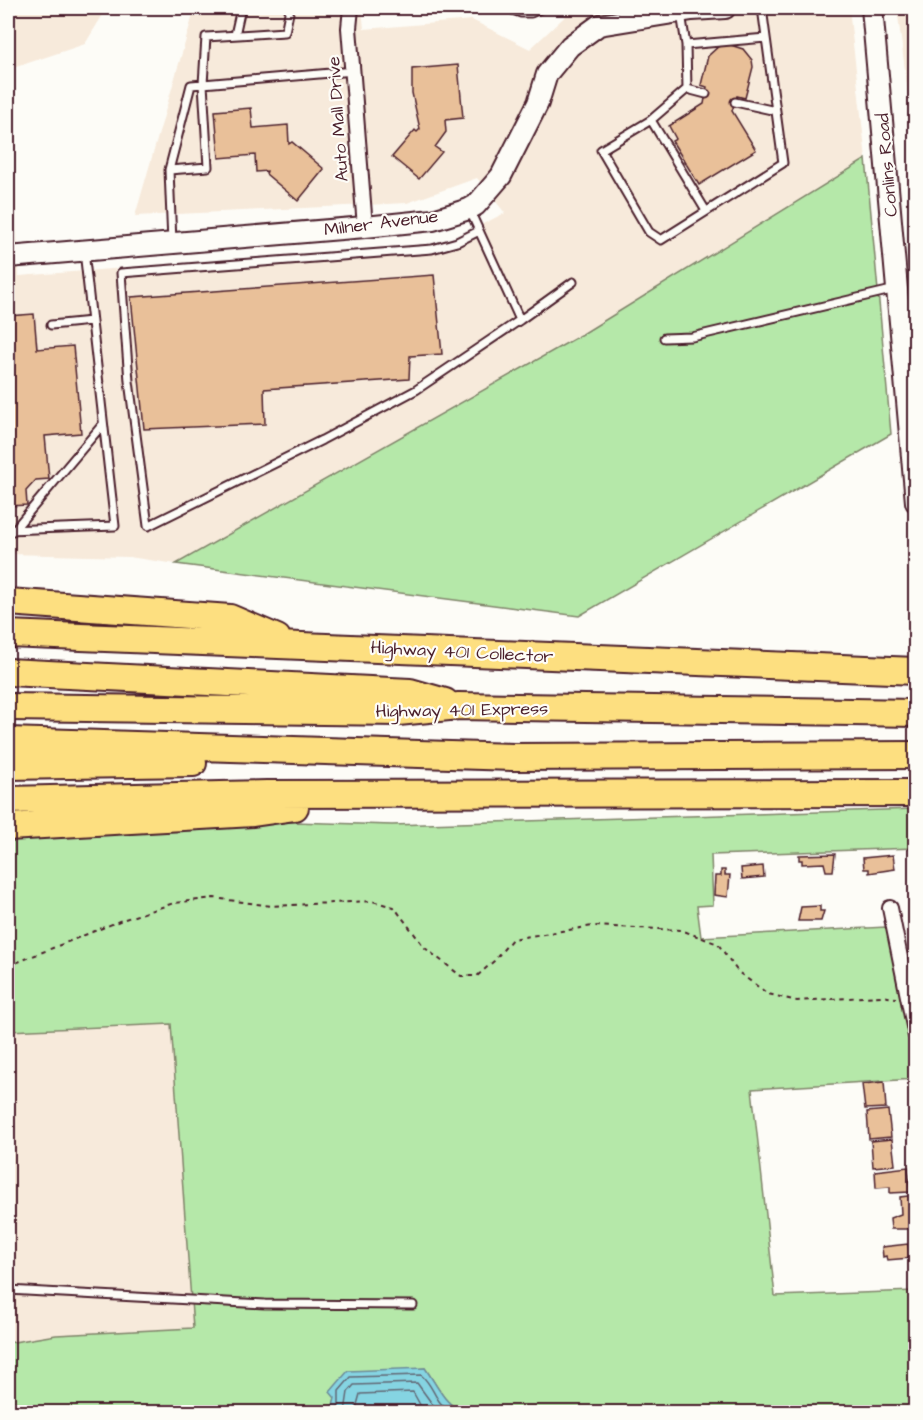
<svg xmlns="http://www.w3.org/2000/svg" width="923" height="1420" font-family="'Architects Daughter',sans-serif">
<rect width="100%" height="100%" fill="#fdfcf7"/>
<filter id="ink" filterUnits="userSpaceOnUse"><feTurbulence type="fractalNoise" baseFrequency=".0167" numOctaves="2"/><feDisplacementMap in="SourceGraphic" scale="12" xChannelSelector="R" yChannelSelector="G"/><feConvolveMatrix kernelMatrix="1 2 1 2 8 2 1 2 1" color-interpolation-filters="sRGB"/></filter>
<g filter="url(#ink)">
<path fill="#f7eadb" d="M8,8H107L85,44L10,69L19,276L442,244L505,213L477,178L407,203L135,216L195,8H362L364,29L472,20L530,49L574,8H849L866,159L581,335L176,564L129,557L8,554Z
M897,8H915L916,130L913,132Z
M171,1024L193,1328L56,1335L8,1343V1031Z"/>
<path fill="#b5e8a9" stroke="#80846a" stroke-width="1.5" d="M866,159L891,434L579,616L176,564L581,335Z
M915,809V848L711,855L713,905L697,906L701,937L886,927L900,978L915,1079L752,1089L775,1296L915,1291V1412H461C442,1400 438,1387 425,1368L398,1371L335,1398L333,1406L323,1412H8V1343L56,1335L193,1328L171,1024L8,1031V837L293,822L392,825Z"/>
<path fill="#85d4e2" stroke="#6d8c99" stroke-width="1.5" d="M425,1368C438,1387 442,1400 461,1412H323L333,1406L335,1398L330,1392L348,1371Z"/>
<g fill="none" stroke-linecap="round" stroke-linejoin="round">
<path stroke="#626774" stroke-width="1.5" d="M334,1412L339,1407V1391L351,1377L421,1375C435,1387 433,1400 450,1412
M345,1412L348,1392L354,1385L417,1383L438,1412
M355,1412L360,1394L413,1392L424,1412"/>
</g>
<path fill="#e9c099" stroke="#4a1f2b" stroke-width="1.5" d="M727,44L743,49L752,60L753,67L745,98L737,96L732,111L756,150L699,185L672,141L676,139L669,126L704,104L707,87L701,85L708,56L719,46Z
M458,65L463,118L445,120L446,132L435,147L442,152L419,179L392,157L415,130L417,132L420,129L412,93V69Z
M251,108L253,128L288,125L289,144L292,142L324,169L298,201L266,174L267,171L256,172L255,155L219,158L215,111Z
M434,275L442,354L410,356L409,379L264,389L265,424L144,429L131,297Z
M34,314L37,349L73,346L81,433L45,436L49,479L36,480L26,491L27,505L8,506V316Z
M835,854L833,871H826L824,863L802,864V860H799V855Z
M893,855L895,869L869,873V869H864L863,858Z
M763,866L764,877L742,879L741,868Z
M721,870H725V875H730L728,897L714,895L715,876H721Z
M820,906V911H824L821,921H798L801,907Z
M884,1082L886,1108L865,1109L862,1084Z
M888,1110L891,1137L869,1139L867,1112Z
M892,1139L895,1165L873,1167L871,1141Z
M908,1167L910,1192L890,1193V1187L876,1188L875,1171Z
M916,1195L913,1229H891L890,1218L901,1214L900,1197Z
M908,1244L910,1258L887,1260L886,1256L883,1257L882,1247Z"/>
<g fill="none" stroke-linecap="round" stroke-linejoin="round">
<g stroke="#4a1f2b" stroke-width="11">
<path id="lane" d="M290,8L285,32L206,37L203,84L208,167L169,170L191,85L203,84L354,71
M507,8L521,13
M521,8V13H531L542,8
M235,35L241,8
M686,45L766,38
M687,89L706,94
M735,102L776,111
M651,120L687,89L686,45L681,13
M169,170L172,242
M470,211L520,320L573,282
M706,211L651,120L601,150L649,232L661,240L783,163L762,8
M479,231L457,242L432,249L121,273L129,381L148,526L322,440L416,390L520,320
M51,325L91,321
M664,338L692,337L896,289
M8,530L115,526L84,251
M13,531L103,424
M8,1290L265,1304L413,1305"/>
</g>
<g stroke="#4a1f2b" stroke-width="18">
<path id="street" d="M351,8L349,28L365,227
M890,908L916,1036"/>
</g>
<g stroke="#4a1f2b" stroke-width="24">
<path id="secondary" d="M872,8L916,502
M8,257L365,227L433,220L469,209L476,205L501,176L538,103L547,74L570,46L599,25L692,10L725,8"/>
</g>
<g stroke="#4a1f2b" stroke-width="30">
<path id="highway" d="M8,602L230,618L277,638
M8,634L916,671
M8,672L410,692L445,702
M8,707L398,712L459,706L916,713
M8,741L513,757L916,755
M8,766L193,763
M8,800L267,794L916,793
M8,827L253,813L295,807"/>
</g>
<path stroke="#4a1f2b" stroke-width="2" stroke-dasharray="4.5 4.5" stroke-linecap="butt" d="M906,203L916,202
M8,966L122,920L174,903L214,898L271,906L372,901L394,907L425,948L461,976H477L494,961L512,939L593,926L681,930L718,944L738,972L768,994L797,1001L881,996L896,998"/>
<use href="#lane" stroke="#fdfcf7" stroke-width="7"/>
<use href="#street" stroke="#fdfcf7" stroke-width="14"/>
<use href="#secondary" stroke="#fdfcf7" stroke-width="20"/>
<use href="#highway" stroke="#fddf80" stroke-width="26"/>
</g>
</g>
<g text-anchor="middle" dominant-baseline="central" stroke-width="4.5" stroke-linejoin="round" paint-order="stroke">
<g font-size="18" fill="#4a1f2b" stroke="#fdfcf7">
<text transform="translate(338 119) rotate(-94)">Auto Mall Drive</text>
<text transform="translate(887 165) rotate(-95)">Conlins Road</text>
<text transform="translate(381 223) rotate(-7)">Milner Avenue</text>
<text transform="translate(462 652) rotate(3)">Highway 401 Collector</text>
<text transform="translate(462 710) rotate(-1)">Highway 401 Express</text>
</g>
</g>
<rect width="923" height="1420" fill="none" stroke="#fdfcf7" stroke-width="30"/>
<rect x="15" y="15" width="893" height="1390" fill="none" stroke="#4a1f2b" stroke-width="2" filter="url(#ink)"/>
</svg>
